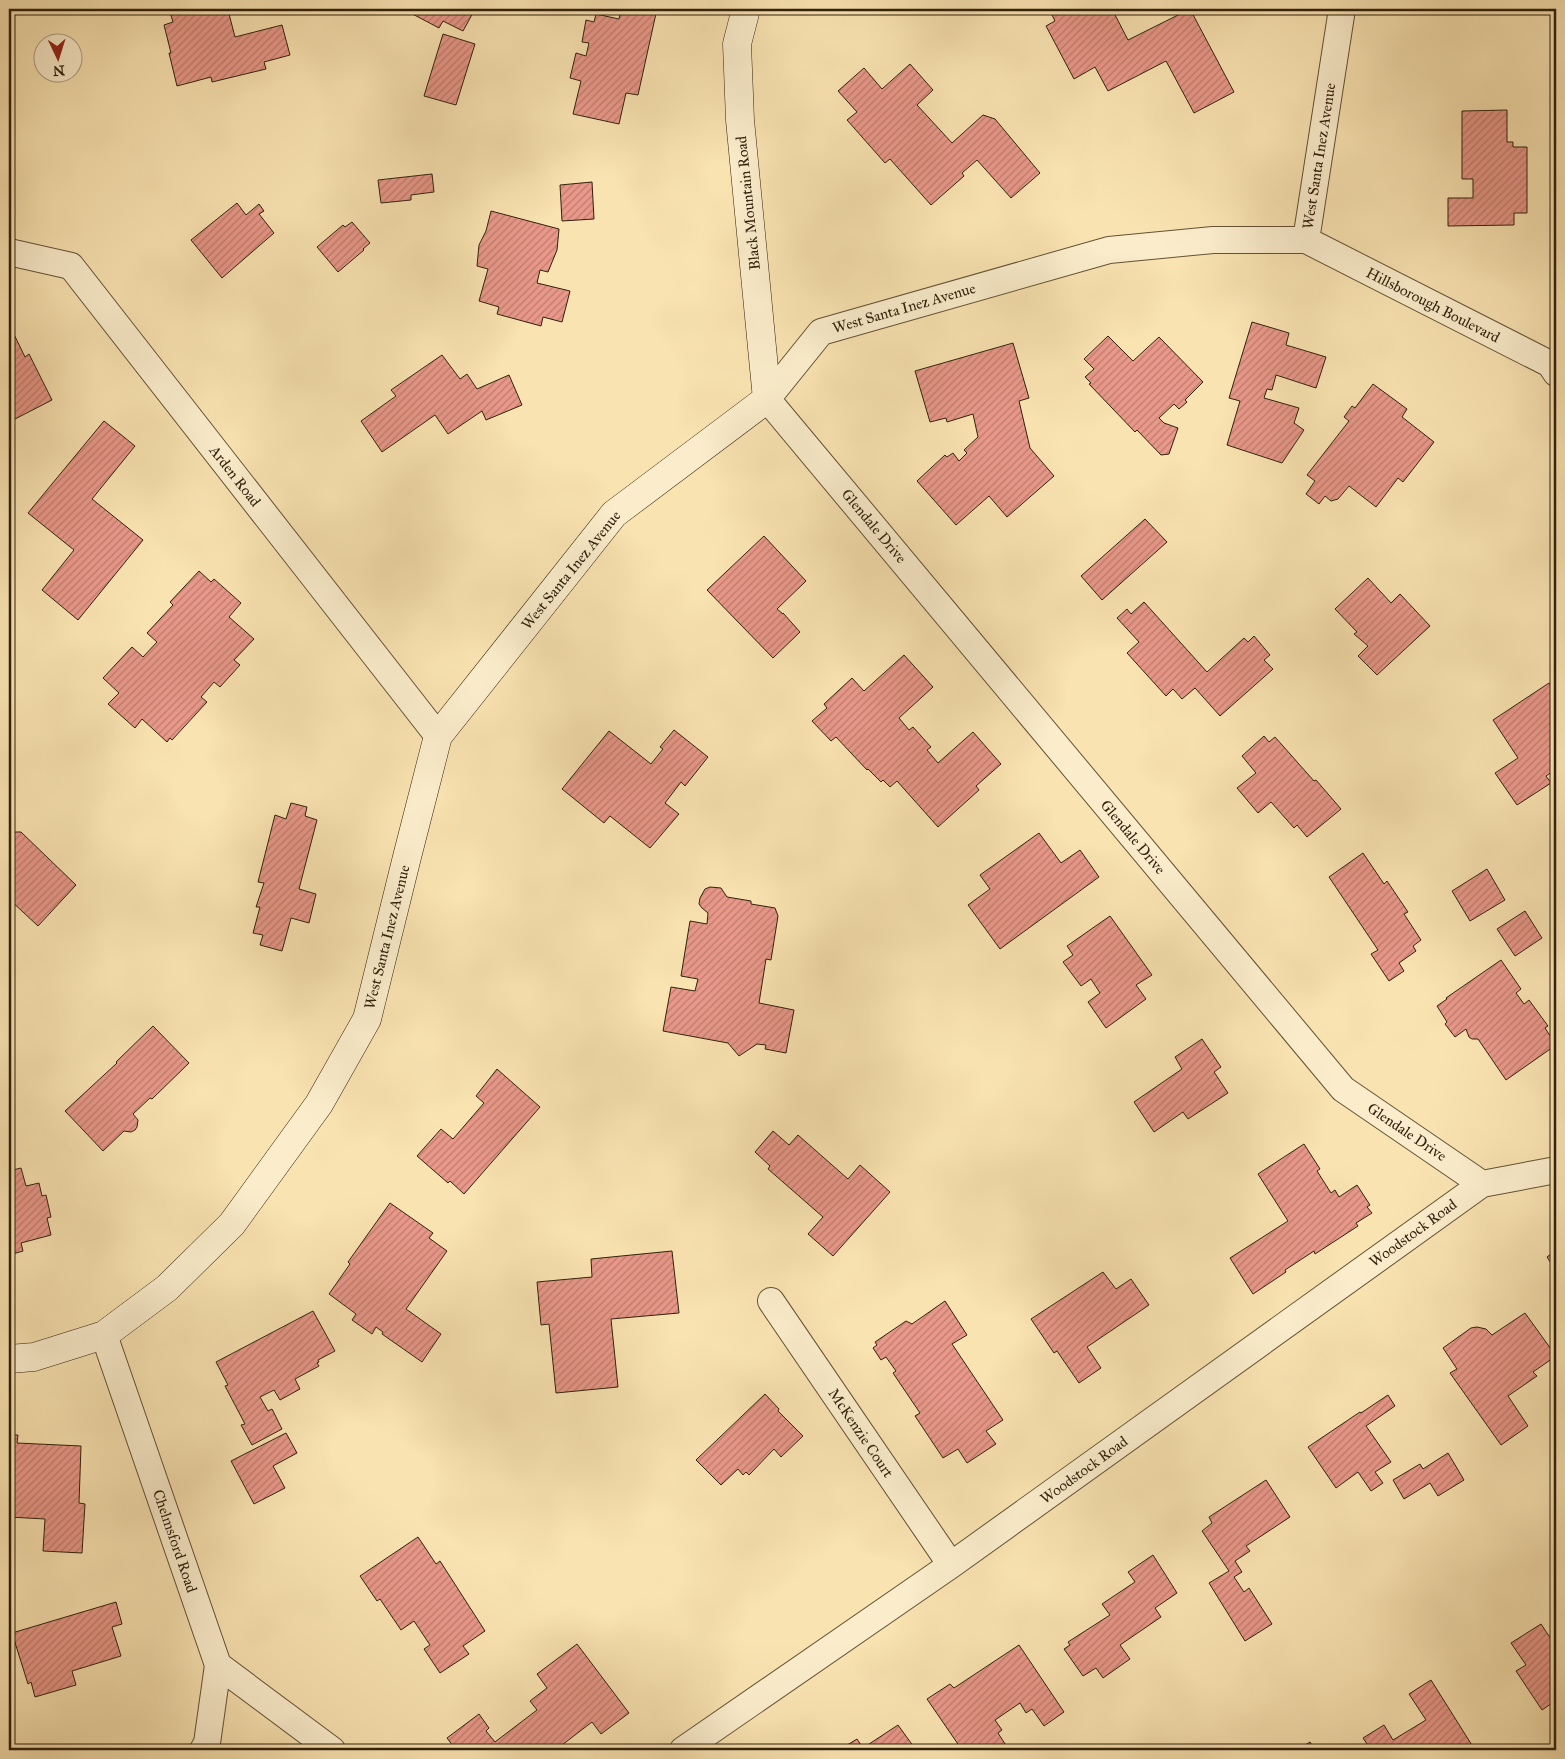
<svg xmlns="http://www.w3.org/2000/svg" width="1565" height="1759" font-family="'IM FELL Great Primer',serif">
<defs>
<pattern id="building-hatch" width="6" height="6" patternUnits="userSpaceOnUse" patternTransform="scale(1.25)"><rect width="6" height="6" fill="#e99889"/><path d="M-1 1l2-2M0 6l6-6M5 7l2-2" fill="none" stroke="#bd7c6e"/></pattern>
</defs>
<rect width="100%" height="100%" fill="#f9e3b1"/>
<filter id="stains"><feTurbulence type="fractalNoise" baseFrequency=".004" numOctaves="4"/><feColorMatrix values="0 0 0 0 .2 0 0 0 0 .09 0 0 0 0 .02 0 0 0 .5 -.17"/></filter>
<radialGradient id="worn" r=".72"><stop offset=".6" stop-color="#630" stop-opacity="0"/><stop offset="1" stop-color="#630" stop-opacity=".3"/></radialGradient>
<path fill="url(#building-hatch)" stroke="#30210d" d="M169,9H229L228,10L235,37L282,25L290,55L264,62L266,69L212,82L211,77L177,86L169,53H171L164,25L173,22Z
M362,9H400L399,14L362,13Z
M403,9H475L463,31L443,21L439,28Z
M621,9H657L638,95L626,93L619,124L573,114L581,81L570,78L576,53L586,56L589,43L582,42L586,20L594,22L596,14L619,19Z
M1049,9H1112L1128,40L1190,9L1234,92L1194,113L1166,61L1108,91L1095,67L1074,79L1046,26L1055,21Z
M443,34L475,44L456,105L424,96Z
M910,64L933,90L917,105L952,143L983,115L995,119L1040,173L1011,198L977,160L962,173L964,176L931,205L890,159L885,163L847,120L857,112L838,91L864,68L882,89Z
M1507,110V142H1513V147H1527V213H1514V225L1448,226V198H1473V179H1462V111Z
M432,174L434,192L411,195V200L381,203L378,180Z
M592,182L594,219L562,221L560,185Z
M237,203L246,215L259,204L264,211L259,214L274,233L222,278L191,240Z
M491,211L559,229L557,250L548,272L540,270L537,283L570,291L562,322L543,317L541,326L497,314L499,307L479,301L488,269L477,266L479,245L486,231Z
M352,222L370,243L363,249L364,250L338,272L317,247L343,225L345,227Z
M1252,322L1289,333L1286,345L1326,357L1316,388L1276,375L1272,390L1267,389L1264,398L1299,408L1294,423L1304,430L1282,463L1227,445L1240,401L1229,398Z
M9,324L25,357L29,354L52,400L15,419L9,406Z
M1108,336L1133,361L1159,337L1203,382L1185,400L1187,402L1179,409L1174,404L1159,418L1164,423L1178,428L1169,454L1161,455L1137,430L1135,432L1089,384L1091,383L1085,377L1094,369L1084,359Z
M1013,343L1029,398L1019,401L1030,448L1054,476L1007,517L989,496L956,525L917,481L945,455L947,457L953,453L959,461L967,453L964,450L978,437L973,414L947,422L946,418L930,422L915,371Z
M442,355L460,379L467,374L477,389L509,375L522,405L486,420L482,411L448,434L435,415L382,452L361,421L396,396L391,390Z
M1373,384L1407,409L1402,417L1434,442L1403,482L1398,478L1376,507L1349,486L1338,499L1331,501L1325,496L1319,504L1306,494L1315,481L1307,475L1349,421L1344,417L1352,406L1355,408Z
M104,421L135,446L92,499L143,540L78,620L42,590L74,550L28,513Z
M1145,519L1167,542L1102,600L1081,576Z
M764,536L806,581L777,609L783,614V613L800,632L773,658L707,590Z
M199,571L211,582L214,579L241,603L229,617L254,639L234,660L240,665L220,687L214,682L201,697L207,702L172,740L170,738L167,742L142,719L135,728L108,704L119,693L103,678L132,647L143,657L157,642L147,633L173,605L170,602Z
M1368,578L1391,603L1400,594L1430,626L1377,675L1358,656L1368,646L1354,634L1357,632L1335,609Z
M1144,602L1207,672L1244,638L1248,642L1254,636L1270,655L1264,660L1273,669L1220,716L1195,688L1182,699L1173,689L1166,696L1127,653L1139,642L1117,618L1127,609L1131,614Z
M904,655L933,687L899,718L909,730L913,727L931,747L927,750L938,763L973,732L1001,764L976,786L979,790L938,827L897,781L890,787L883,780L881,782L868,769L867,770L836,737L831,741L812,721L827,708L824,704L852,678L864,691Z
M1549,683L1555,691L1556,690V769L1546,776L1551,783L1517,805L1495,773L1518,758L1493,720Z
M674,730L708,757L685,786L681,782L665,803L679,814L650,848L610,816L604,823L562,789L609,731L651,764L663,749L660,747Z
M1264,736L1269,742L1275,737L1314,781L1316,780L1341,809L1307,837L1297,825L1294,828L1271,802L1258,813L1237,788L1256,773L1242,756Z
M291,803L307,807L305,816L317,820L299,889L316,894L309,923L291,918L282,951L260,945L263,935L253,933L260,907H256L264,883L258,882L275,815L286,819Z
M9,832H21L76,885L38,926L9,899Z
M1039,833L1061,863L1080,850L1099,877L1000,949L968,905L990,889L980,875Z
M1363,853L1384,884L1387,881L1408,912L1404,914L1421,940L1413,946L1416,951L1399,963L1404,971L1389,981L1371,954L1378,950L1329,877Z
M1487,869L1505,900L1470,921L1452,891Z
M710,887L721,888L727,897L751,901V904L775,908L778,916L771,960L766,959L759,1003L794,1010L786,1053L765,1049L766,1045L757,1044L739,1056L728,1043L663,1031L671,987L695,991L698,979L681,976L690,921L707,924L708,913L702,908L699,904L700,898L705,889Z
M1525,911L1542,938L1515,956L1497,929Z
M1110,916L1152,975L1136,985L1146,999L1106,1028L1088,1002L1100,993L1091,979L1081,986L1063,962L1073,955L1067,946Z
M1501,960L1521,989L1516,993L1524,1004L1529,1000L1548,1026L1545,1028L1556,1045L1506,1080L1478,1039H1472L1469,1037L1466,1029L1455,1037L1445,1024L1447,1022L1437,1006L1447,999L1446,998Z
M153,1026L189,1063L152,1099L150,1098L133,1114L138,1120L137,1127L135,1130L131,1132L124,1131L103,1151L65,1111L117,1063L116,1062Z
M1202,1039L1221,1067L1214,1072L1228,1093L1188,1119L1183,1112L1154,1132L1134,1102L1182,1069L1175,1057Z
M497,1069L540,1107L464,1194L450,1181L448,1183L417,1156L441,1129L453,1139L484,1103L476,1096Z
M773,1131L789,1145L798,1135L848,1179L860,1165L890,1192L833,1256L808,1234L823,1217L768,1169L770,1166L755,1152Z
M1304,1144L1320,1169L1317,1171L1331,1193L1335,1190L1339,1197L1357,1185L1370,1205L1367,1207L1372,1213L1356,1223L1358,1226L1315,1254L1314,1251L1285,1270L1286,1272L1253,1294L1230,1258L1288,1221L1258,1174Z
M21,1168L26,1186L39,1183L42,1196L46,1195L51,1217L47,1218L51,1235L21,1243L23,1251L9,1255V1171Z
M390,1203L433,1233L429,1238L447,1251L406,1309L441,1334L422,1362L382,1334L383,1332L376,1327L372,1334L352,1320L356,1314L329,1294L350,1264L348,1262Z
M1556,1250V1271L1547,1257Z
M672,1251L679,1313L611,1319L618,1387L556,1393L549,1324L541,1325L537,1282L592,1277L591,1259Z
M1103,1272L1116,1289L1131,1279L1149,1305L1087,1347L1101,1368L1079,1383L1057,1351L1054,1353L1031,1319Z
M945,1301L967,1335L952,1344L1003,1420L986,1431L996,1444L967,1463L958,1449L943,1458L915,1416L920,1413L893,1373L896,1371L886,1357L881,1360L873,1348L877,1345L875,1342L906,1321L912,1324Z
M313,1311L335,1351L318,1360L319,1362L317,1363L319,1366L295,1379L300,1389L280,1400L274,1390L260,1397L268,1411L272,1409L282,1429L252,1445L241,1425L245,1424L225,1386L228,1385L216,1362Z
M1525,1313L1556,1356L1533,1372L1537,1376L1508,1396L1528,1426L1501,1445L1450,1373L1457,1369L1443,1348L1471,1328L1477,1327L1486,1329L1492,1335Z
M765,1394L779,1409L778,1411L803,1436L781,1457L774,1449L749,1475L746,1472L743,1475L738,1469L721,1485L696,1460Z
M1388,1395L1395,1406L1366,1426L1391,1462L1375,1472L1383,1483L1371,1491L1358,1472L1336,1488L1308,1447L1360,1412L1361,1413Z
M286,1433L297,1453L273,1466L285,1488L254,1504L231,1461Z
M9,1435H18L17,1443L81,1446L79,1503L85,1504L82,1553L43,1551L45,1519L9,1517Z
M1448,1453L1464,1480L1438,1496L1430,1483L1404,1499L1393,1480L1420,1464L1423,1469Z
M1266,1480L1290,1517L1246,1546L1250,1551L1235,1561L1242,1572L1234,1577L1244,1592L1249,1588L1272,1624L1245,1641L1209,1583L1229,1571L1202,1531L1212,1523L1209,1517Z
M418,1537L436,1564L440,1561L485,1631L463,1646L469,1654L440,1673L424,1649L430,1645L414,1621L401,1630L380,1599L377,1601L360,1576Z
M1153,1555L1177,1593L1155,1608L1161,1617L1120,1645L1130,1659L1103,1678L1096,1668L1083,1676L1064,1649L1070,1645L1068,1642L1110,1615L1102,1604L1135,1582L1128,1572Z
M116,1602L122,1624L112,1627L121,1656L72,1671L76,1685L35,1697L31,1682L28,1684L12,1633Z
M1541,1624L1555,1645L1556,1644V1703L1555,1701L1542,1710L1516,1671L1526,1665L1511,1643Z
M577,1644L629,1713L601,1734L592,1722L562,1745L564,1748L561,1750H456L447,1738L479,1714L489,1728L486,1731L495,1742L537,1710L530,1701L547,1688L537,1674Z
M1019,1645L1064,1712L1044,1726L1032,1709L1026,1713L1020,1703L995,1720L1002,1730L998,1733L1009,1750H962L927,1699L950,1684L954,1688Z
M1431,1680L1475,1750H1371L1363,1738L1384,1725L1393,1740L1426,1720L1409,1694Z
M898,1725L916,1750H839L857,1739L863,1748Z
M1310,1742L1315,1750H1297Z"/>
<g fill="none" stroke-linecap="round" stroke-linejoin="round">
<g stroke="#625236" stroke-width="28">
<path id="street" d="M1342,9L1306,240H1213L1109,250L821,332L767,399L1343,1089L1482,1184L1556,1170
M1306,240L1550,364L1556,373
M9,252L71,266L438,736
M771,1301L951,1565
M104,1335L218,1665L207,1743L203,1750
M218,1665L332,1750
M683,1750L951,1565L1482,1184"/>
</g>
<g stroke="#30210d" stroke-width="29">
<path id="secondary" d="M9,1359L34,1357L104,1335L167,1288L232,1224L319,1104L367,1019L407,857L438,736L614,514L767,399L740,120L737,44L746,9"/>
</g>
<use href="#street" stroke="#fbedcc" stroke-width="26"/>
<use href="#secondary" stroke="#fbedcc" stroke-width="28"/>
</g>
<g text-anchor="middle" dominant-baseline="central" stroke-width="4" stroke-linejoin="round" paint-order="stroke">
<g font-size="15" fill="#30210d" stroke="#fbedcc">
<text transform="translate(1319 156) rotate(-81)">West Santa Inez Avenue</text>
<text transform="translate(748 203) rotate(-96)">Black Mountain Road</text>
<text transform="translate(1433 305) rotate(27)">Hillsborough Boulevard</text>
<text transform="translate(904 308) rotate(-16)">West Santa Inez Avenue</text>
<text transform="translate(235 476) rotate(52)">Arden Road</text>
<text transform="translate(874 526) rotate(50)">Glendale Drive</text>
<text transform="translate(571 570) rotate(-51)">West Santa Inez Avenue</text>
<text transform="translate(1133 837) rotate(50)">Glendale Drive</text>
<text transform="translate(387 937) rotate(-76)">West Santa Inez Avenue</text>
<text transform="translate(1407 1132) rotate(34)">Glendale Drive</text>
<text transform="translate(1413 1233) rotate(-36)">Woodstock Road</text>
<text transform="translate(861 1433) rotate(56)">McKenzie Court</text>
<text transform="translate(1084 1470) rotate(-36)">Woodstock Road</text>
<text transform="translate(175 1541) rotate(71)">Chelmsford Road</text>
</g>
</g>
<rect width="1565" height="1759" fill="none" stroke="#f9e3b1" stroke-width="30"/>
<rect x="10" y="10" width="1545" height="1739" fill="none" stroke="#30210d" stroke-width="2.5"/>
<rect x="15" y="15" width="1535" height="1729" fill="none" stroke="#30210d"/>
<g transform="translate(58 58) rotate(176)"><circle r="24" fill="#fbedcc" stroke="#aa9b80"/>
<path d="M0-4L9 19L0 12L-9 19Z" fill="#8f2418"/>
<text y="-8" font-size="14" font-weight="bold" text-anchor="middle" fill="#30210d">N</text>
</g>
<rect width="100%" height="100%" filter="url(#stains)"/>
<rect width="100%" height="100%" fill="url(#worn)"/>
</svg>
